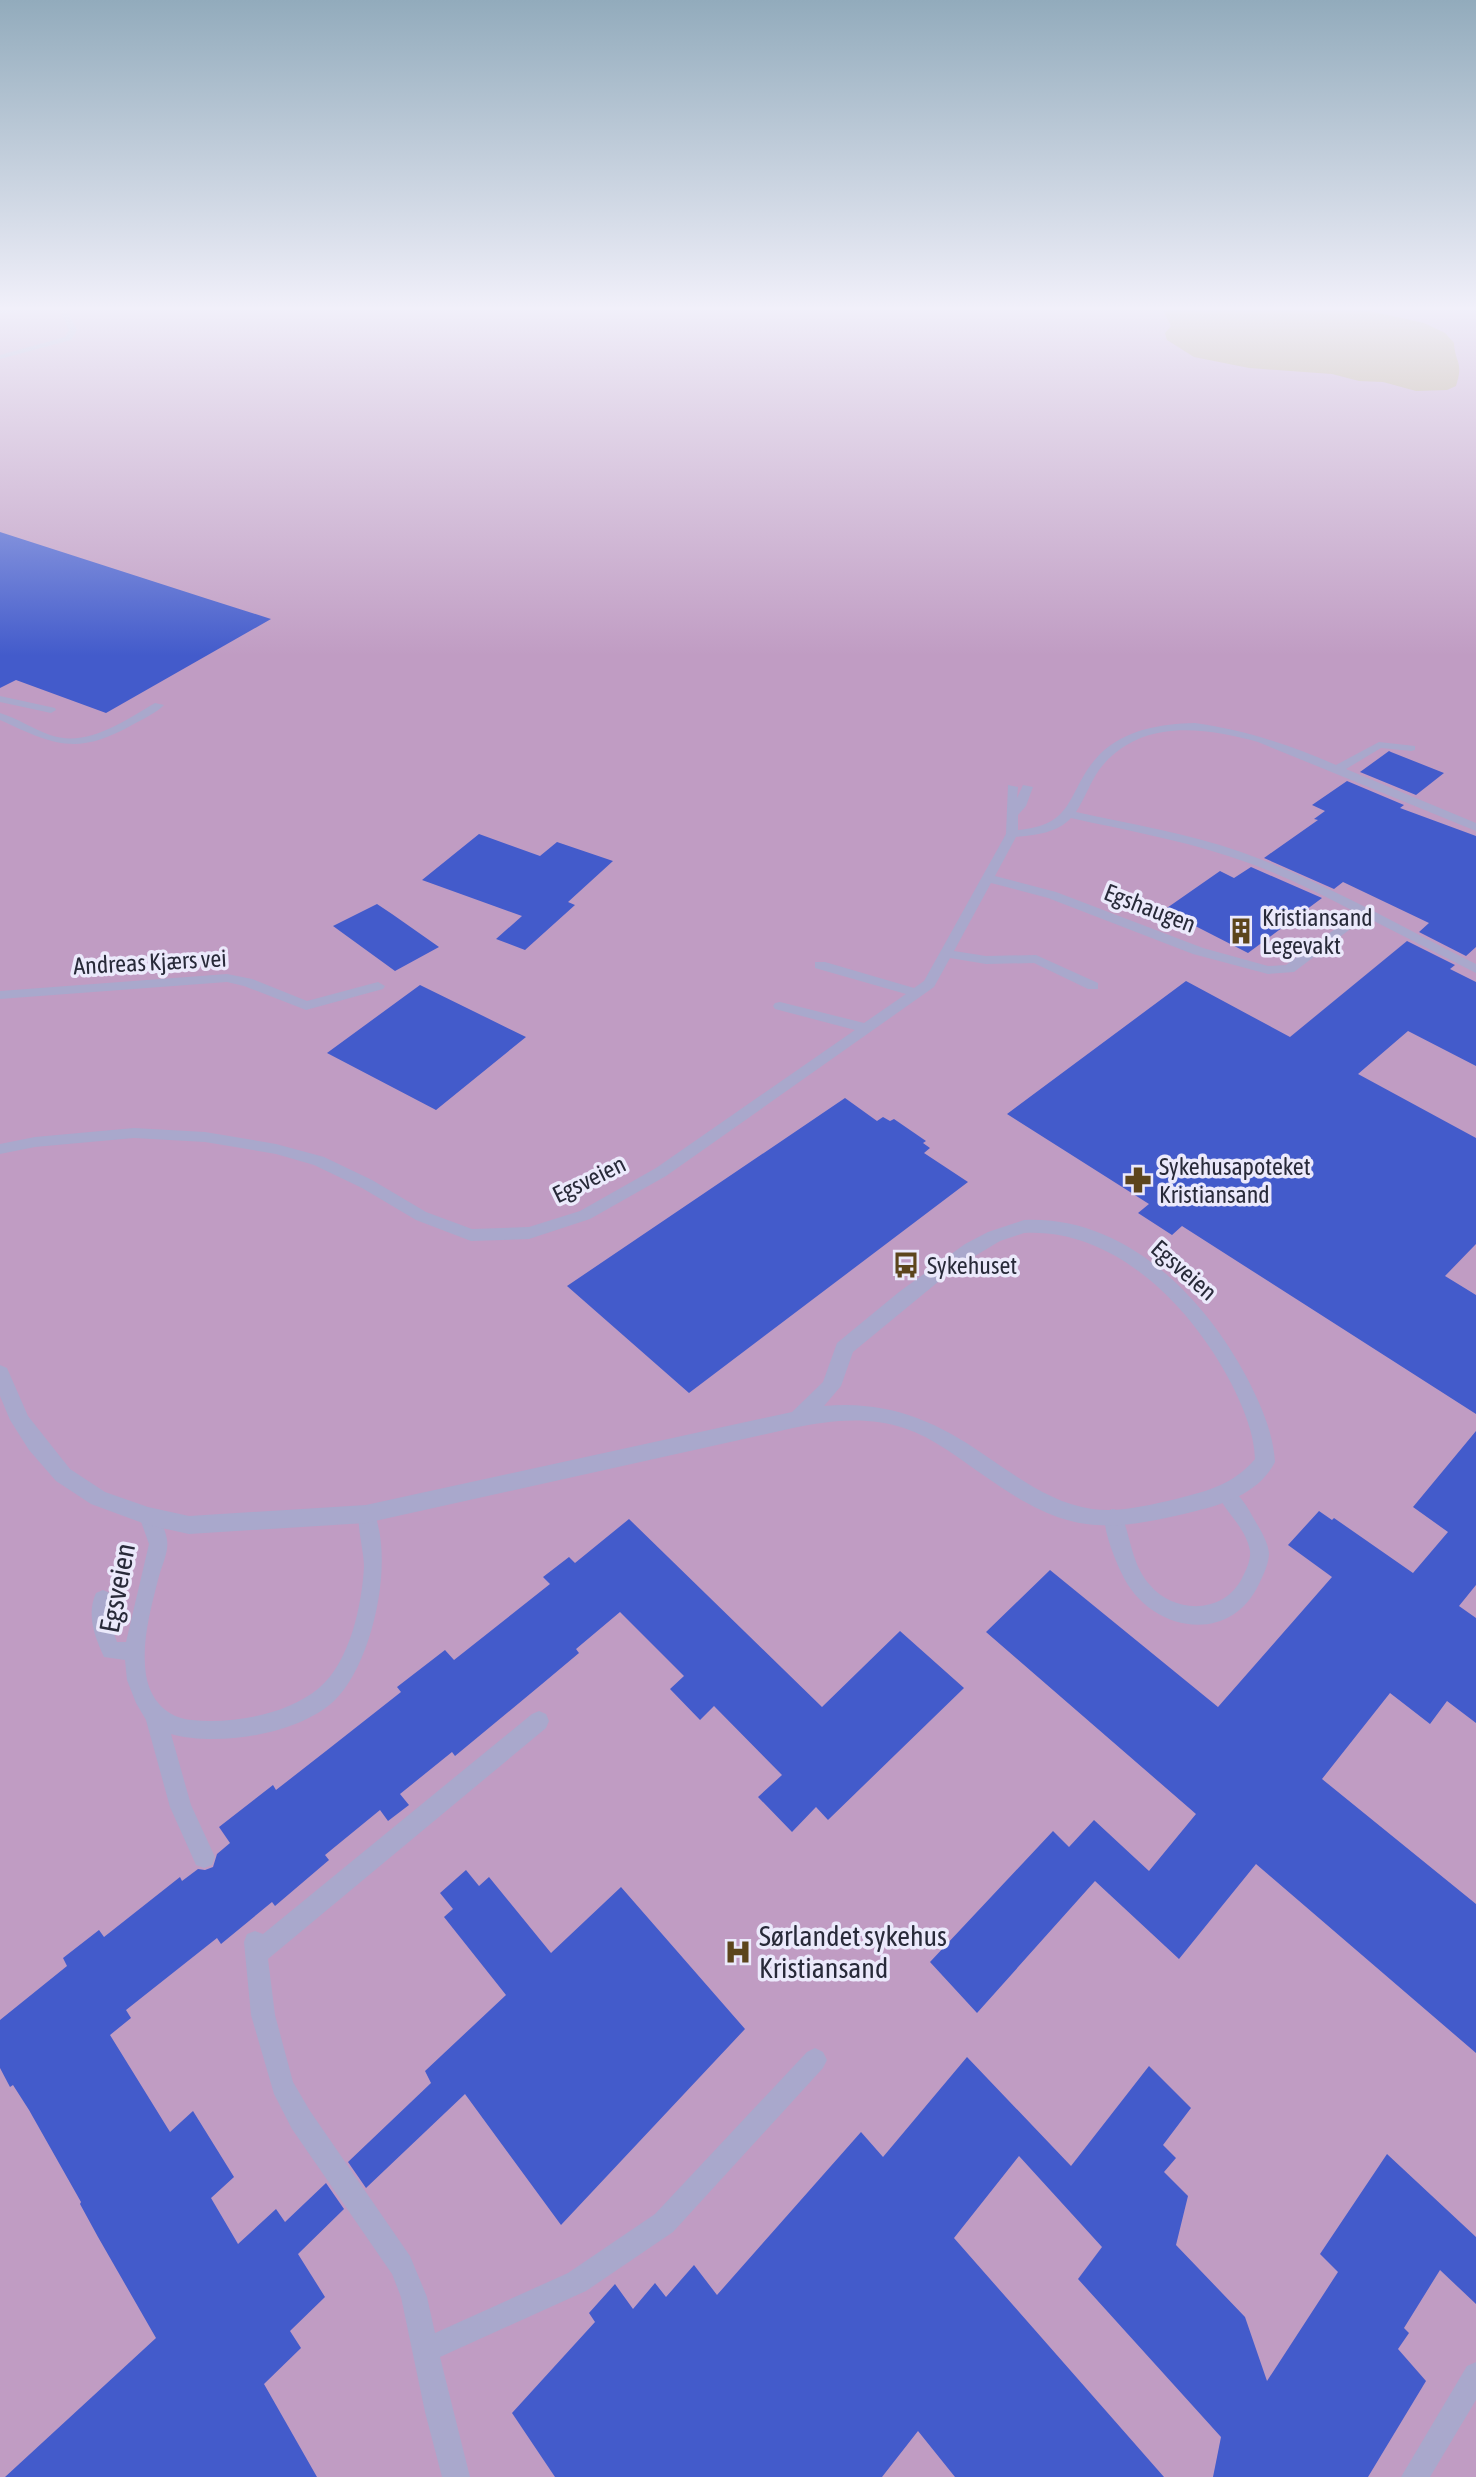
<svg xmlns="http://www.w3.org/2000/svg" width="1476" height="2477" font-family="'Asap Condensed',sans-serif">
<rect width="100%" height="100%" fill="#dfddf3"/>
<path fill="#c09cc3" d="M0,310H1476V2477H0Z"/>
<path fill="#b29d7a" d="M1163,310H1365L1424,323L1445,333L1454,343C1455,364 1464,361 1456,386L1447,390L1416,391L1383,382L1359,381L1332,374L1249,368L1194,357L1167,340L1165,333L1171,326Z"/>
<path fill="#435bcb" d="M0,532L208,599L271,619L106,713L16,680L0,688Z
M1389,751L1391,752L1444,773L1416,795L1360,772Z
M1347,781L1404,805L1400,808L1476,836V947L1466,956L1419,932L1429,923L1343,882L1334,889L1264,858L1318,820L1314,819L1325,811L1312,805Z
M479,834L540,856L557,842L613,861L568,902L575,905L525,950L496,939L522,916L422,880Z
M1251,867L1322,898L1248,953L1164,910L1220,871L1234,878Z
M377,904L392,914L439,947L395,971L333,926Z
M1407,941L1455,965L1450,969L1476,982V1066L1408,1031L1358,1074L1476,1138V1244L1445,1276L1476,1295V1414L1182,1226L1172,1235L1138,1213L1149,1204L1007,1114L1186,981L1290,1037Z
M420,985L526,1037L436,1110L327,1053Z
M845,1098L877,1121L883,1117L890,1121L894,1119L926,1141L923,1143L930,1148L924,1153L968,1182L689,1393L567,1286Z
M1476,1431V1585L1459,1606L1476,1618V1723L1447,1701L1430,1724L1390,1693L1322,1779L1476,1904V2053L1256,1864L1179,1959L1095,1881L977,2013L930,1962L1053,1831L1069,1847L1094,1820L1149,1871L1196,1814L986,1632L1050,1570L1218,1707L1332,1577L1288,1545L1319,1511L1332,1520L1334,1518L1413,1573L1448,1532L1413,1507Z
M629,1519L822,1707L900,1631L964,1688L828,1820L816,1807L792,1832L758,1797L782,1775L714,1706L700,1720L670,1689L684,1676L620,1612L576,1649L579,1653L542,1684L455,1756L452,1752L400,1794L409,1805L388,1821L380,1810L325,1855L329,1860L275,1906L272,1902L221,1944L217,1938L126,2010L131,2018L110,2035L170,2132L193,2111L234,2177L211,2198L238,2244L276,2209L285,2222L326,2183L344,2209L298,2254L325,2297L290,2331L301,2348L264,2384L317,2477H5L156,2338L98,2237L80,2204L81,2202L29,2110L13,2085L10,2087L0,2068V2020L67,1966L63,1958L99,1930L104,1937L180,1877L182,1881L198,1869L205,1870L213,1867L217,1854L230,1843L219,1827L273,1785L276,1790L326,1751L401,1692L397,1687L445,1650L454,1660L550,1584L543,1577L569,1557L575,1563Z
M466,1870L479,1886L489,1877L551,1953L621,1887L745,2029L561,2225L465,2094L366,2188L348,2162L431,2083L425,2071L506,1995L444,1917L453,1909L440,1893Z
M967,2057L1071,2166L1149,2066L1191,2108L1163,2145L1176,2158L1164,2172L1188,2196L1176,2245L1245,2317L1267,2381L1338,2272L1320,2254L1387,2154L1476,2237V2304L1440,2270L1404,2328L1409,2333L1398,2349L1426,2381L1368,2477H1213L1221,2437L1078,2279L1102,2247L1019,2156L954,2238L1164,2477H955L918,2431L882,2477H555L512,2413L595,2322L589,2313L615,2284L633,2309L655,2283L666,2297L694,2265L717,2295L861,2132L883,2157Z"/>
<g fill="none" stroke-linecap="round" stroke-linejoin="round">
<path fill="#a9a8cc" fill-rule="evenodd" d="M60,310H66L77,330L71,340L0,359V355L65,337L69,330Z
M0,696L55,708L56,710L51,713L0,702Z
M155,703L164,705C156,713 143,719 132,725C77,756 54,745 0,720V713C17,718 33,729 50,735C87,748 124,721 155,703Z
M1195,723C1245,730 1290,745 1336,765L1379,742L1415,746V750L1411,751L1381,748L1346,769L1476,823V831L1258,742C1203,727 1139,718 1099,770C1090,783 1085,798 1076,812C1131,824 1187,833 1241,852C1323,881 1398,925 1476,964V973L1366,917L1294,972L1268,974L1193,954L1048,898L991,883L954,951L986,956L1036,955L1098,983V989H1088L1034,963L986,964L950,958L934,987L666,1176L590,1219L529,1239L471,1241L416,1220L362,1188L314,1165L276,1154L205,1142L134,1138L35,1147L0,1154V1144L35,1137L134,1128L205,1132L276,1144L324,1157L372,1180L426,1212L472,1229L529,1227L580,1211L656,1168L855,1030L775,1009L773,1006L775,1003L780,1002L864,1023L906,994L815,968V962H825L914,988L924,981L1006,834L1008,785L1018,787L1017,798L1023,785L1033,787L1026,806L1018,815V830C1078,825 1066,789 1100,754C1126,729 1161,724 1195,723ZM1071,818C1124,830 1177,839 1228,856C1273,870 1315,891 1357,913L1286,965L1268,966L1203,948L1056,892L995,876L1016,837C1036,835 1057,833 1071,818Z
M227,974L252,979L307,1001L378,982L385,986L383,989L306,1010L244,986L227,982L0,999V991Z
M1227,1487C1239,1492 1248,1508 1254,1519C1260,1529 1268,1542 1269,1553C1269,1564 1263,1575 1259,1584C1229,1648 1147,1631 1121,1572C1115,1559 1100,1524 1106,1511L1113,1509L1120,1511C1131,1536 1131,1564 1150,1585C1175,1615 1226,1614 1243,1576C1247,1569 1251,1559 1250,1551C1246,1528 1227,1514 1218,1495L1221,1489Z
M366,1506L372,1508C396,1557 373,1664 334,1701C297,1735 217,1747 171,1734L191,1805L215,1857L212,1865L204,1868L196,1865L170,1807L146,1720L136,1703L127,1680L125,1660L104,1657C95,1637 86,1615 96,1593L103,1590L110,1593C117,1608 109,1625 117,1642H126L149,1544L139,1516L141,1510L148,1508L155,1510C159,1519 166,1530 167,1540C169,1551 162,1565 159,1576C151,1608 141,1642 146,1675C150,1700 167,1718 192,1720C232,1724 287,1715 319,1688C350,1662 362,1605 364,1566C364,1551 355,1519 360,1508Z
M539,1711L546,1714L549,1721L546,1728L268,1959L275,2015L293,2082L310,2111L410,2256L427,2297L435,2333L568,2273L655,2214L807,2052L815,2048L823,2052L827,2060L823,2068L673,2232L586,2291L440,2357L470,2477H442L425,2412L401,2297L392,2274L292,2129L274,2094L251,2015L244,1942L247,1934L255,1931L263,1934L532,1714Z
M1476,2362V2400L1430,2477H1401L1467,2366Z"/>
<path fill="#a9a8cc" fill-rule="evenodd" d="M0,310H22L0,314Z
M1024,1220C1123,1215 1203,1295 1246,1376C1260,1403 1273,1431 1275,1462C1260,1492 1226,1504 1196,1511C1103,1534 1067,1534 986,1477C960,1459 934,1438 904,1428C868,1416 830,1420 793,1428L366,1523L189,1534L148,1525L91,1504L56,1481L29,1450L10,1420L0,1396V1365L7,1368L28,1416L70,1469L105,1492L148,1507L189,1516L366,1505L792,1412L823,1382L837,1343L899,1292L965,1244L988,1232ZM1024,1233C1116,1228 1192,1308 1231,1383C1243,1407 1254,1432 1255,1459C1233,1485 1207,1491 1176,1499C1149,1505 1120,1513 1092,1509C1051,1503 1016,1476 983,1454C935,1420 885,1400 824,1406L841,1386L853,1352L955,1268L1000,1241Z"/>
</g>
<linearGradient id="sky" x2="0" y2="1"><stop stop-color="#92abbc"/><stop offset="0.47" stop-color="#f1f0fa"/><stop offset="1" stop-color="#f1f0fa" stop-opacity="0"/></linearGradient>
<rect width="1476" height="656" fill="url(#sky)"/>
<defs>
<g id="building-bare" transform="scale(2.1)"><path d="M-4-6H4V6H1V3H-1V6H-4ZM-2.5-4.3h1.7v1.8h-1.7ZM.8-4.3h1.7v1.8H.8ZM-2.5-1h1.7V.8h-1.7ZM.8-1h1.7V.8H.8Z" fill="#5c451c" stroke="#ebe9fb" stroke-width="2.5" paint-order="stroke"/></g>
<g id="pharmacy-bare" transform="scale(2.1)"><path d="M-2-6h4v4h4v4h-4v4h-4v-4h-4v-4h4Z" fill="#5c451c" stroke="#ebe9fb" stroke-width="2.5" paint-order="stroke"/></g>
<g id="bus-bare" transform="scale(2.1)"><path d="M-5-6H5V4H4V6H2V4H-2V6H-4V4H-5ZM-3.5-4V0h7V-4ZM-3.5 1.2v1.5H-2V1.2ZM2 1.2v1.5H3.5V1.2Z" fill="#5c451c" stroke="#ebe9fb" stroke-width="2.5" paint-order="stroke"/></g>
<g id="hospital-bare" transform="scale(2.1)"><path d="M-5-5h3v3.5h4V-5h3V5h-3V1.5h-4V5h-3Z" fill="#5c451c" stroke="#ebe9fb" stroke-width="2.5" paint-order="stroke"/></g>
</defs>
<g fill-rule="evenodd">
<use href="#building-bare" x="1241" y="931"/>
<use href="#pharmacy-bare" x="1138" y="1180"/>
<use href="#bus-bare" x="906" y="1265"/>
<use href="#hospital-bare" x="738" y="1952"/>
</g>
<g text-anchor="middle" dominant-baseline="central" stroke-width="7" stroke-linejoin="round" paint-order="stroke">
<g font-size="24" fill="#282a39" stroke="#ebe9fb">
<text transform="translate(1150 908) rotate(21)">Egshaugen</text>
<text transform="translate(150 962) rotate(-3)">Andreas Kjærs vei</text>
<text transform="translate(589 1179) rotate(-26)">Egsveien</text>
<text transform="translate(1184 1270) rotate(41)">Egsveien</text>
</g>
<g font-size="24" fill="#282a39" stroke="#ebe9fb" text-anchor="start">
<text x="1262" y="917">Kristiansand<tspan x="1262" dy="28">Legevakt</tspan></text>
<text x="1159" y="1166">Sykehusapoteket<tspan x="1159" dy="28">Kristiansand</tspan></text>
<text x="927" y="1265">Sykehuset</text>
</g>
<g font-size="28" fill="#282a39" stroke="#ebe9fb">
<text transform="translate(117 1588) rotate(-79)">Egsveien</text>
</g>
<g font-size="28" fill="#282a39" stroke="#ebe9fb" text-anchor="start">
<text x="759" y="1936">Sørlandet sykehus<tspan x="759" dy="32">Kristiansand</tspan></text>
</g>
</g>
</svg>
